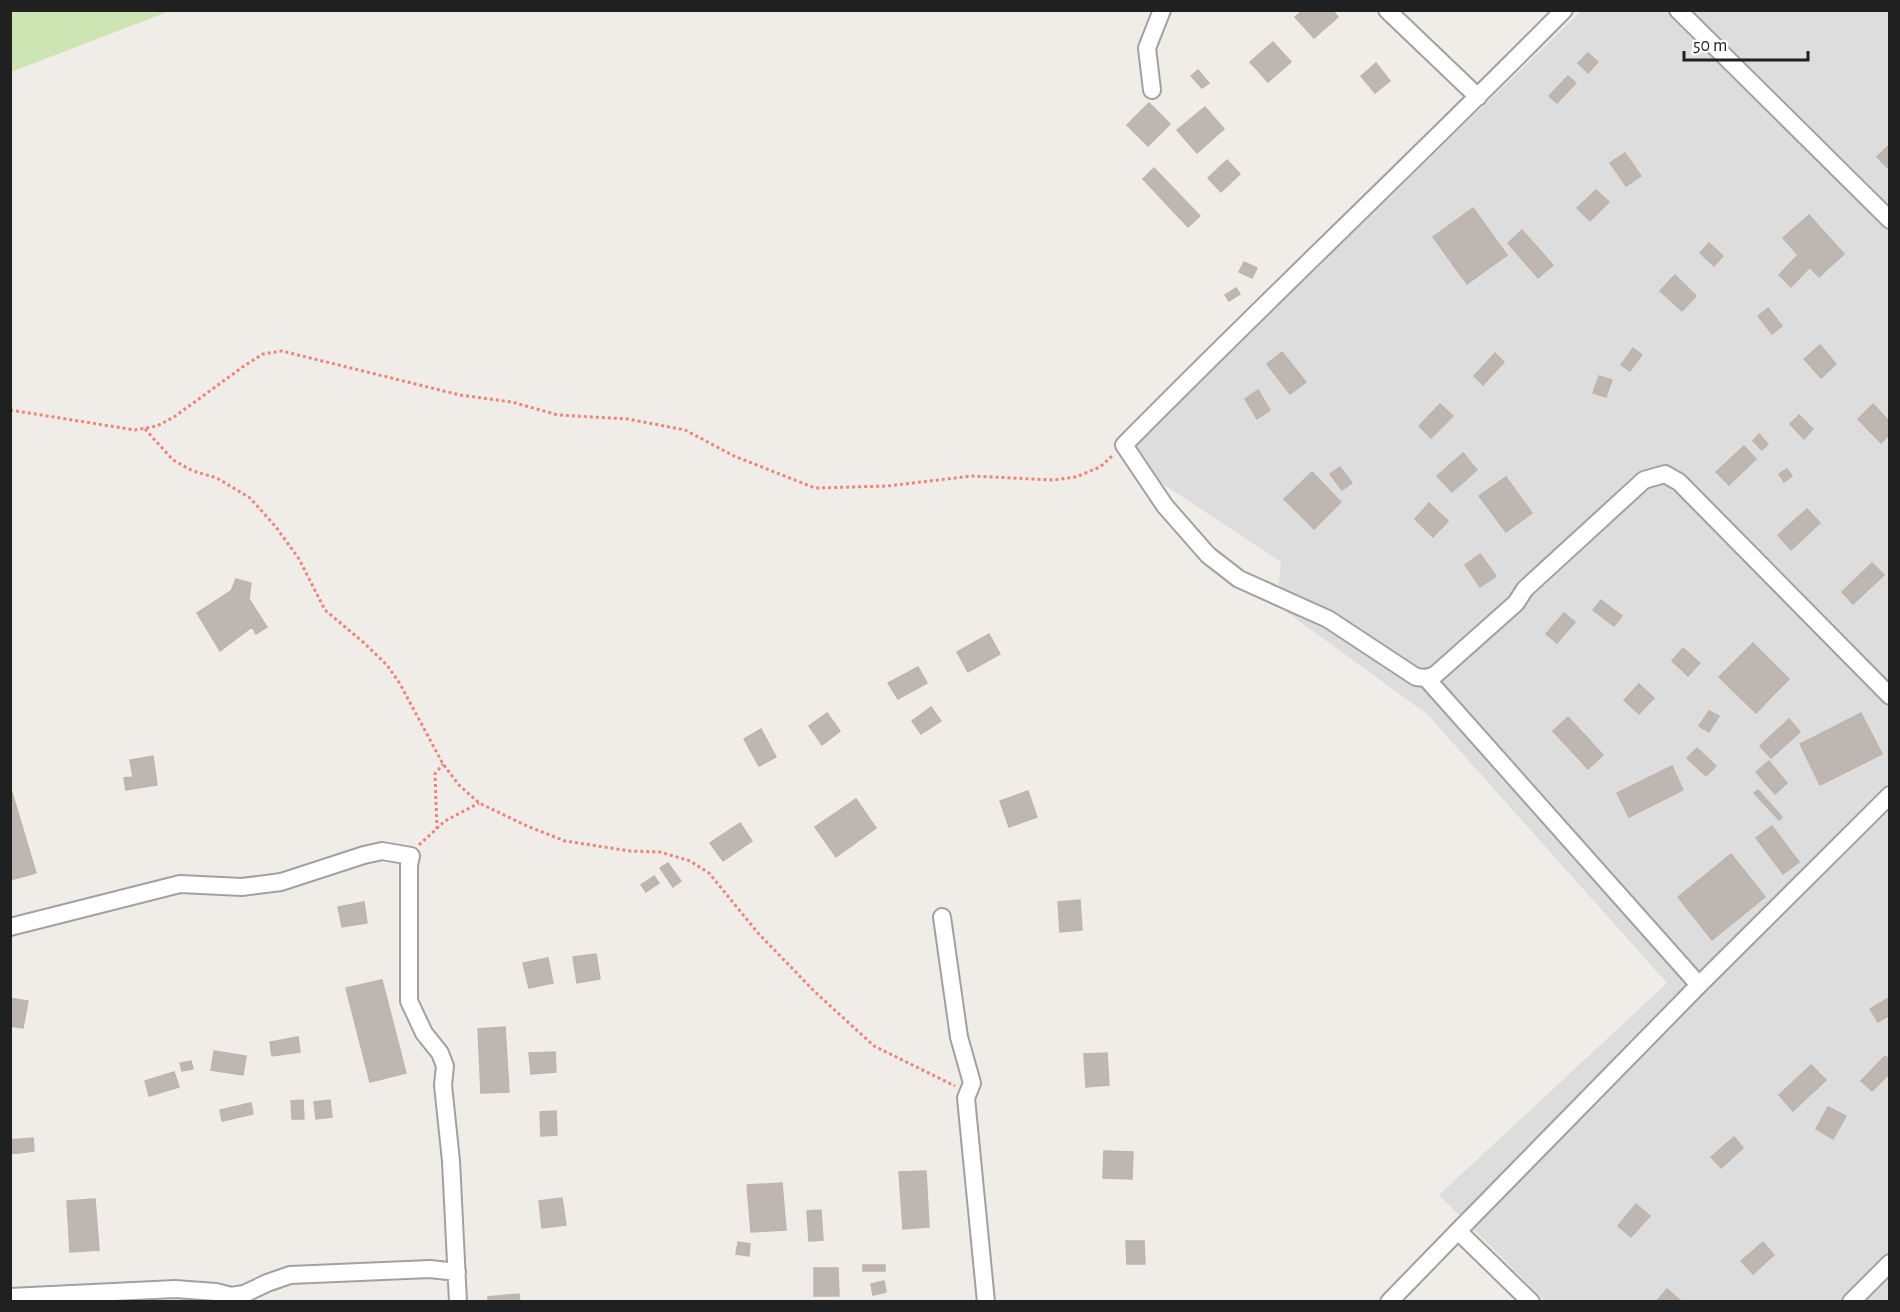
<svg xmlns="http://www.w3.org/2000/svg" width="1900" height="1312" font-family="'Alegreya Sans',sans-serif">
<rect width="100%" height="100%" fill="#f0ede8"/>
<path fill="#dedddd" d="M1581,11H1889V1301H1545L1439,1195L1667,983L1427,714L1277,605L1281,562L1122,457Z"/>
<path fill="#cde5b3" d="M11,10H170V11L11,72Z"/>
<path fill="#bdb6b1" stroke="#c0b4ab" stroke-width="1.5" d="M1303,10H1332L1338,17L1314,38L1295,17Z
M1273,42L1291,62L1268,82L1250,62Z
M1588,53L1598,62L1588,73L1578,63Z
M1376,63L1390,81L1375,93L1361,76Z
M1198,70L1209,83L1202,88L1191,76Z
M1568,76L1576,83L1557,103L1549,96Z
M1149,103L1170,124L1148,146L1127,125Z
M1205,107L1224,129L1197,153L1177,130Z
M1890,144V170L1877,157Z
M1625,153L1641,176L1626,186L1610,163Z
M1227,160L1240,174L1221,192L1208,178Z
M1154,168L1200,216L1188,227L1143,179Z
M1596,190L1609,202L1590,221L1577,208Z
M1473,208L1507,255L1467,284L1433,237Z
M1809,215L1844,254L1819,277L1810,267L1791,287L1779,275L1798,255L1783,238Z
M1522,230L1553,265L1538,278L1508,243Z
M1709,243L1723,256L1714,266L1700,253Z
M1244,262L1257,268L1252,278L1239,272Z
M1675,275L1696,296L1682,311L1660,291Z
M1236,288L1240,294L1229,301L1225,295Z
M1768,308L1782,326L1772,334L1758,316Z
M1820,345L1836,364L1821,378L1804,359Z
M1633,348L1642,355L1630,371L1621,365Z
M1282,352L1306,382L1290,394L1267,364Z
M1495,353L1504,362L1483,385L1474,376Z
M1599,376L1612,380L1606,397L1593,393Z
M1258,390L1270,410L1257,419L1245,399Z
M1440,404L1453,416L1431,438L1419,426Z
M1873,404L1890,422V434L1881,443L1858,419Z
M1799,415L1813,429L1804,439L1790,424Z
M1759,434L1768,444L1762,450L1753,441Z
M1744,446L1756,459L1729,485L1716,472Z
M1463,453L1477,470L1452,492L1437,476Z
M1340,467L1352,483L1342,490L1330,474Z
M1787,469L1792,476L1784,482L1779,474Z
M1312,472L1341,502L1314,529L1284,499Z
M1506,477L1532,513L1506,532L1479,496Z
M1429,503L1448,521L1433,537L1415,519Z
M1807,509L1820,523L1791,550L1778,535Z
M1480,554L1496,576L1480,587L1465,565Z
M1872,563L1884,575L1853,604L1842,592Z
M236,579L251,583L249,599L267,627L256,634L252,627L220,651L197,613L231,591Z
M1601,600L1622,616L1614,626L1593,610Z
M1564,613L1575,622L1557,643L1546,634Z
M989,634L1000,654L968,672L957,652Z
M1753,643L1789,679L1756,713L1719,677Z
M1683,648L1700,663L1688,676L1672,661Z
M918,667L927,683L898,699L888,683Z
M1639,684L1654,698L1639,714L1624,700Z
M931,707L941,721L921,734L912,721Z
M1709,711L1719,716L1709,732L1699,726Z
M827,713L840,731L822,745L809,726Z
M1861,713L1882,754L1820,785L1800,744Z
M1568,717L1603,755L1588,769L1553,731Z
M1789,719L1800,732L1771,758L1760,746Z
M761,729L776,757L759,766L744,739Z
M1697,748L1716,766L1706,776L1687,758Z
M153,756L157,785L126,790L124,778L133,777L130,760Z
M1769,761L1787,783L1775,794L1756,772Z
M1672,766L1683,790L1629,817L1617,793Z
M10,786L36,873L10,880Z
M1758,790L1782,817L1779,820L1754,793Z
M1028,791L1037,817L1009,827L1000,801Z
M856,799L876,828L836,857L815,827Z
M740,823L752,841L723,861L710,843Z
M1772,826L1799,862L1783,874L1756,838Z
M1731,854L1765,897L1712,940L1678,897Z
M668,863L681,881L673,887L660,868Z
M654,876L659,883L646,892L641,885Z
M1080,900L1082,930L1060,932L1058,902Z
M364,902L367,923L342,927L338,907Z
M596,954L600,979L577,983L573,957Z
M548,958L553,983L529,988L523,963Z
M382,980L406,1073L370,1082L346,988Z
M1890,997V1015L1878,1022L1870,1009Z
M10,998L28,1001L23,1028L10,1026Z
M505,1027L509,1092L481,1093L478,1029Z
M298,1037L300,1052L272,1056L270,1042Z
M214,1051L246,1056L243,1075L211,1070Z
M555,1052L556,1072L531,1074L529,1053Z
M1107,1053L1109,1085L1086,1087L1084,1054Z
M1885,1056L1890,1060V1073L1872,1091L1861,1081Z
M191,1061L193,1069L182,1071L180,1063Z
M1811,1065L1826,1080L1793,1111L1779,1095Z
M174,1072L179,1087L149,1096L145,1081Z
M303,1100L304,1119H292L291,1101Z
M330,1100L332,1117L316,1119L314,1102Z
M251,1103L253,1114L222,1121L220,1110Z
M1828,1107L1846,1116L1833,1139L1816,1129Z
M556,1111L557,1135L541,1136L540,1112Z
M1734,1137L1743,1148L1721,1168L1711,1157Z
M33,1138L34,1151L10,1154V1140Z
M1104,1151L1133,1152L1132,1179L1103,1178Z
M926,1171L929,1227L903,1229L899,1172Z
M782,1183L786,1230L751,1232L747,1185Z
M562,1198L566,1225L542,1228L539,1201Z
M95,1199L99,1250L70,1252L67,1201Z
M1636,1204L1650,1216L1631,1237L1618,1226Z
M821,1210L823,1240L809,1241L807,1211Z
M1126,1241H1144L1145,1264H1127Z
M738,1242L750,1244L749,1256L736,1254Z
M1763,1242L1774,1255L1753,1274L1741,1261Z
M863,1265H885V1271H863Z
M814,1268H838L839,1296H814Z
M884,1281L886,1292L873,1295L871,1284Z
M1667,1289L1682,1302H1656Z
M519,1294L520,1302H488V1297Z"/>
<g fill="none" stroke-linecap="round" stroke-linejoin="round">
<g stroke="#a1a1a1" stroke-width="20">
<path id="street" d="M1387,10L1478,97
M1564,10C1419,157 1269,298 1124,445L1165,506L1208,555L1239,579L1328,619L1416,677L1426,678L1435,675L1516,603L1525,589L1644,480L1665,474L1679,482L1890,696
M1678,10L1890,220
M1152,90L1147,48L1162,10
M1426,678L1699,985
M942,917L959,1037L972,1083L966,1098L986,1302
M10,927L180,884L242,887L281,882L364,855L382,851L411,856L409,865V1001L424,1033L440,1053L445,1066L443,1085L451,1161L458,1302
M1458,1231L1699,985L1890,795
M10,1297L175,1289L216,1292L231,1296L244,1294L267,1283L290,1275L430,1269L457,1272
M1389,1302L1458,1231L1531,1302
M1851,1302L1890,1263"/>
</g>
<path stroke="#ee847b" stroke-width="3" stroke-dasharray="3 3" stroke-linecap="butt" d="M10,410L135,430L157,426L174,417L244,366L263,354L282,351L460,395L512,402L558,415L628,419L685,430L734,456L815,488L887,486L972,476L1053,480L1076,477L1100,467L1113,455
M145,429L173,460L193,471L217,478L250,498L276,527L299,559L325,610L363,642L387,665L400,684L443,764L459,785L479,803L527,826L565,841L630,851L660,852L690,861L709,873L758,933L814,991L874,1046L955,1086
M437,829L435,774L443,764
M419,845L445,821L479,803"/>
<use href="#street" stroke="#fff" stroke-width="16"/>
</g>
<rect width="1900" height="1312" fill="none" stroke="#202020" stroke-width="24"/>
<path d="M1684 51v9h124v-9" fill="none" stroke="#202020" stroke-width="3"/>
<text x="1693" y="51" font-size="18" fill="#202020" stroke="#ffffff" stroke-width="4.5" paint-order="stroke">50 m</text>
</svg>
